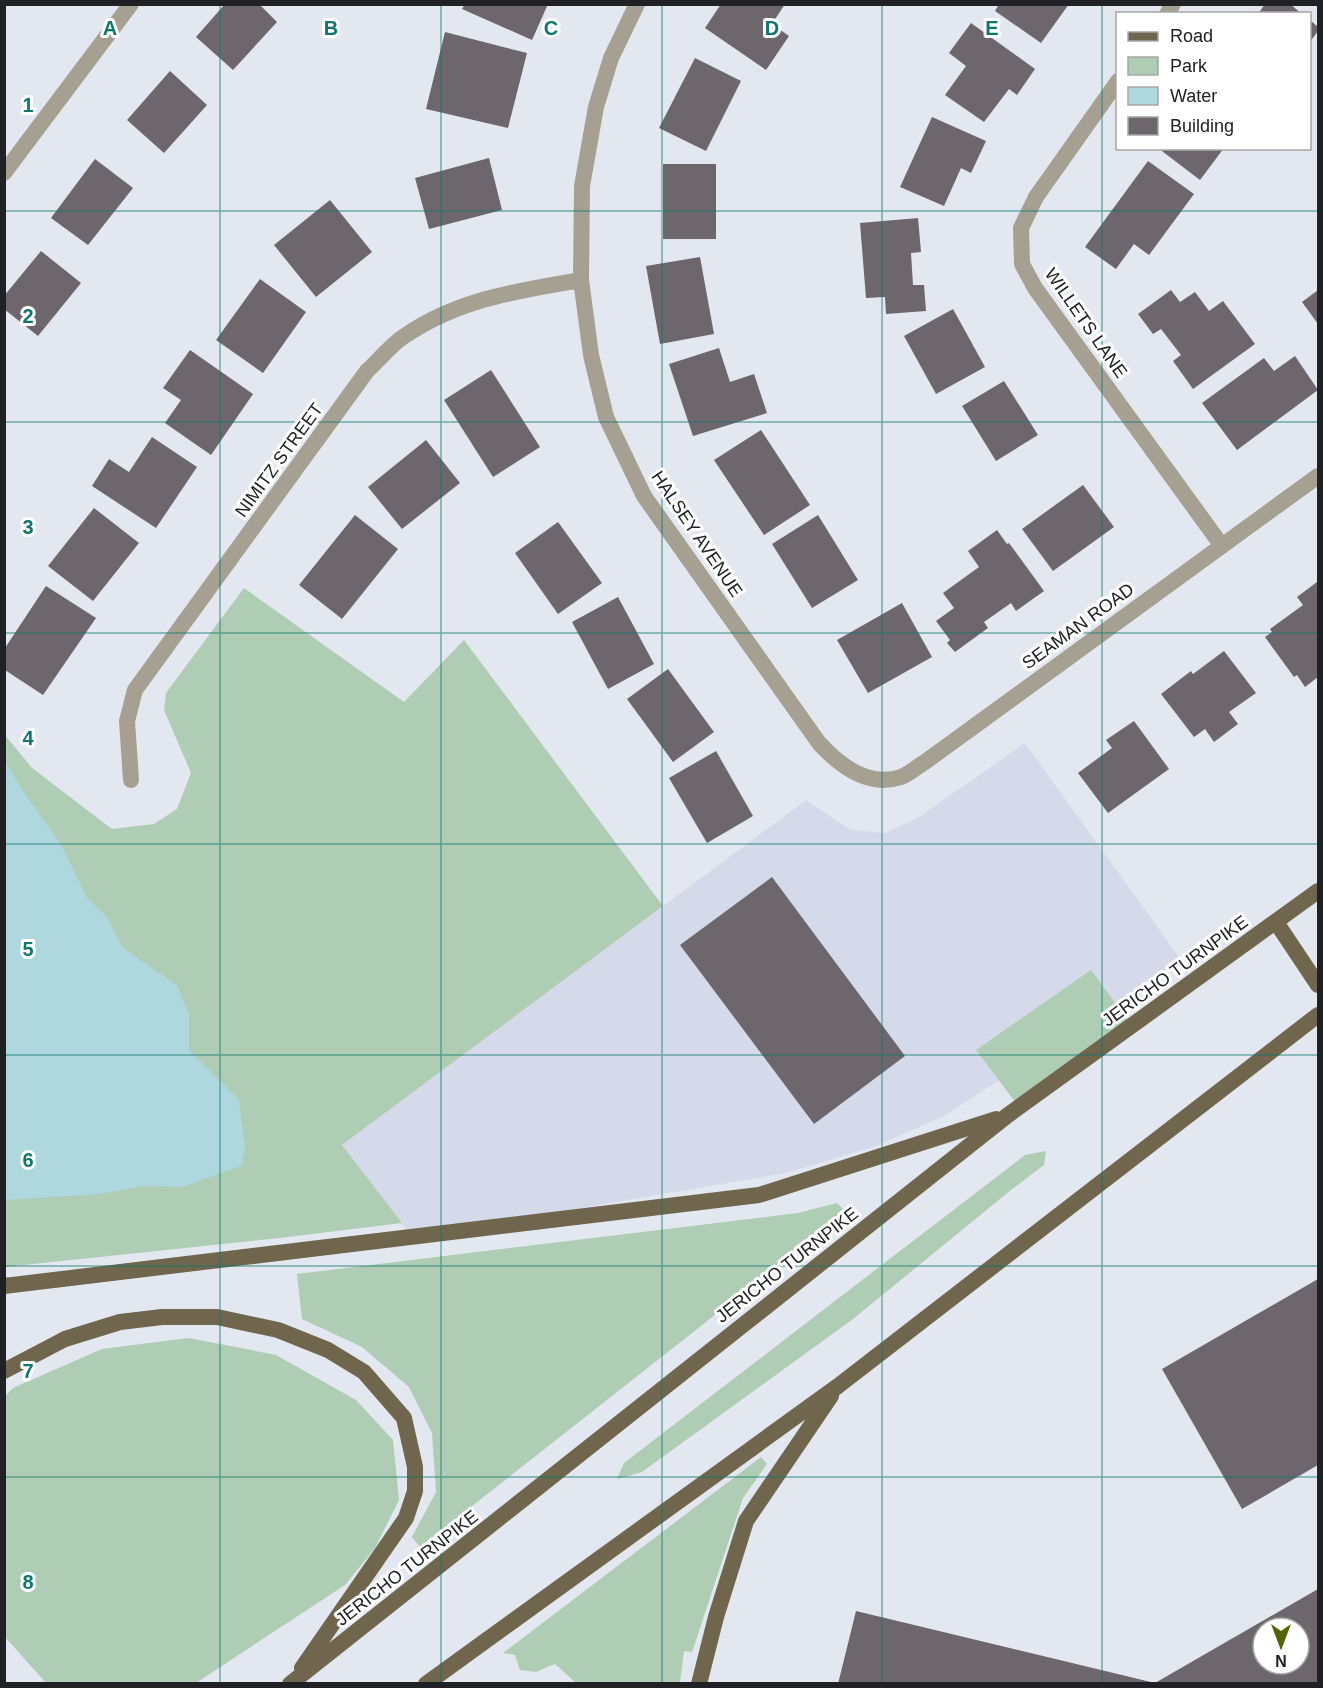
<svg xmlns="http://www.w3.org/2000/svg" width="1323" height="1688" font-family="Arial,sans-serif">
<rect width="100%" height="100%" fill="#e3e7f0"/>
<path fill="#d5daea" d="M1025,743L1181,960L946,1115L876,1146L786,1173L412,1237L342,1145L806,800L851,830L886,833L919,817Z"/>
<path fill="#afccb5" d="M244,588L404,702L464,640L663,906L342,1145L402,1223L280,1238L5,1267L4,734L32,768L112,829L154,824L177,809L191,773L164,710L166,693Z
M1091,970L1132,1026L1019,1107L976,1050Z
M1046,1151L1044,1165L1011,1190L853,1319L642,1472L617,1479L624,1463L1025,1155Z
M837,1203L844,1210L706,1322L420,1547L412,1537L436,1492L432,1433L409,1387L362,1347L302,1319L297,1274L798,1213Z
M189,1338L276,1355L356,1400L393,1440L399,1500L375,1548L345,1585L196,1683H46L5,1637V1396L13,1388L102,1349Z
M761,1457L767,1464L743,1498L692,1652L684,1651L680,1683H576L555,1664L536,1672L520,1670L515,1655L503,1653Z"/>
<path fill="#aed8de" d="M4,760L23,791L62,846L87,898L107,917L123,948L177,985L189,1015V1050L239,1100L245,1149L241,1166L182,1187L143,1186L100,1194L5,1200Z"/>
<path fill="#6d666c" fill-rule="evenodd" d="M225,4H259L277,22L233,70L196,37Z
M465,4H548L532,40L462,9Z
M721,4H785L772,24L789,36L766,70L705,28Z
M999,4H1069L1041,43L995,11Z
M1265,4H1290L1302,14H1258Z
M1310,20L1318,27V31L1310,42Z
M971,23L1035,69L1017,95L1009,89L984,122L945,95L966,66L949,53Z
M445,32L527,53L508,128L426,109Z
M695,58L741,81L706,151L659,128Z
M170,71L207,105L164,153L127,120Z
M932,117L986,141L971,173L961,168L944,206L900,187Z
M1158,148H1224L1200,180Z
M489,158L502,210L429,229L415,178Z
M95,159L133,188L88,245L51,218Z
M1148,161L1194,194L1149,255L1134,244L1116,269L1085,247Z
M663,164H716V239H663Z
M330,200L372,252L316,297L274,245Z
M918,218L921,252L911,253L913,285H924L926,311L886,314L885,297L866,298L860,223Z
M41,251L81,283L38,336L4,309V296Z
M700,257L714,334L660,344L646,266Z
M260,279L306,312L263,373L216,340Z
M1171,290L1180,302L1195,292L1209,311L1223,301L1255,344L1193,389L1173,361L1181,355L1161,329L1153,334L1138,314Z
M1318,290V324L1302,302Z
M953,309L985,367L936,394L904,336Z
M719,348L730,382L754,374L767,413L693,436L669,364Z
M190,350L253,394L211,455L165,423L181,400L163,388Z
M1295,356L1318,390L1237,450L1202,403L1264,358L1274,371Z
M491,370L540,447L493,477L444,400Z
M1004,381L1038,435L996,461L962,406Z
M761,430L810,505L764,535L714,460Z
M152,437L197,467L156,528L92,486L109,459L129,472Z
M426,440L460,483L402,529L368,487Z
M1083,485L1114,527L1053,571L1022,529Z
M94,508L139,543L93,601L48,566Z
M355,515L398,549L342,619L299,585Z
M818,515L858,580L812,608L772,544Z
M558,522L602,583L558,614L515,553Z
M997,530L1007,544L1009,543L1044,591L1016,611L1011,603L984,622L988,628L955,652L947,643L950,640L936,621L954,608L943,593L979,567L968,551Z
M1317,582L1318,677L1305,687L1297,675L1294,677L1265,637L1272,632L1270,629L1303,605L1297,597Z
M46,586L96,618L43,695L5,670V648Z
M618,597L654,664L608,689L572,622Z
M902,603L932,657L868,693L837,640Z
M1224,651L1256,693L1229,712L1238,724L1214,742L1205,729L1194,737L1161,694L1191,671L1193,674Z
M668,669L714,732L673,762L627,699Z
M1134,721L1169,769L1108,813L1078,773L1112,748L1106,740Z
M716,751L753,816L707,843L669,778Z
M772,877L905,1056L814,1124L680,945Z
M1318,1279V1465L1242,1509L1162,1369Z
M1318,1589V1684H838L856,1611L1155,1683ZM1263,1628H1299V1664H1263Z"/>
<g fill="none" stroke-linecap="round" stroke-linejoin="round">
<path stroke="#a5a092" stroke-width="16" d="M637,4L611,58L596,107L582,186L581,280L591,355L606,417L644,496L819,743C839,765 868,788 901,777C909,774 918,766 925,762L1318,476
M1167,14L1173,4
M1118,81L1036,197L1021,228L1022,264L1035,288L1222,546
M4,173L131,4
M131,780L127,721L135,690L367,371C379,360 390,346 403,337C458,299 517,291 581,280"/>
<path stroke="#6f664d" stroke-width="16" d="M1276,922L1318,985
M4,1286L759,1195L996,1119
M4,1371L65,1339L120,1322L162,1317H217L278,1330L328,1350L364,1372L404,1418L415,1467V1491L406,1518L302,1668
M290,1684L1008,1115L1318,891
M426,1684L838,1386L1318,1015
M699,1684L716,1617L746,1521L831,1396"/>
</g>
<path fill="none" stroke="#0f766e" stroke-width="1.5" stroke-opacity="0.55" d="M220,4V1684M441,4V1684M662,4V1684M882,4V1684M1102,4V1684M4,211H1318M4,422H1318M4,633H1318M4,844H1318M4,1055H1318M4,1266H1318M4,1477H1318"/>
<g text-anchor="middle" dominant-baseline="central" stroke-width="6" stroke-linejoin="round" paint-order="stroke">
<g font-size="18" fill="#202124" stroke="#fff">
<text transform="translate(1086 323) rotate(55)">WILLETS LANE</text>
<text transform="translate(279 460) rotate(-54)">NIMITZ STREET</text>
<text transform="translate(697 534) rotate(56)">HALSEY AVENUE</text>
<text transform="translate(1078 626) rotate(-36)">SEAMAN ROAD</text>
<text transform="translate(1175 971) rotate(-36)">JERICHO TURNPIKE</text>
<text transform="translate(787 1265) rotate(-38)">JERICHO TURNPIKE</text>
<text transform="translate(407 1568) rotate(-38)">JERICHO TURNPIKE</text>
</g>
</g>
<g font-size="20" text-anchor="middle" font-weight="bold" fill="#0f766e" stroke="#fff" stroke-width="6" stroke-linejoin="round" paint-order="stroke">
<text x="110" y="35">A</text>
<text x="331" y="35">B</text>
<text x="551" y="35">C</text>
<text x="772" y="35">D</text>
<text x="992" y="35">E</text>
<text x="28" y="112">1</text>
<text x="28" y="323">2</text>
<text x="28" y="534">3</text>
<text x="28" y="745">4</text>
<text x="28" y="956">5</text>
<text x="28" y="1167">6</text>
<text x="28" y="1378">7</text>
<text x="28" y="1589">8</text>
</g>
<rect width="1323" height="1688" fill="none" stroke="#202124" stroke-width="12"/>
<rect x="1116" y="12" width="195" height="138" fill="#ffffff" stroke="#a6a6a7" stroke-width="1.5"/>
<rect x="1128" y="32" width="30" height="9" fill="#6f664d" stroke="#a6a6a7" stroke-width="1.5"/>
<text x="1170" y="42" font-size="18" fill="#202124">Road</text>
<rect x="1128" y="57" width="30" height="18" fill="#afccb5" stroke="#a6a6a7" stroke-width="1.5"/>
<text x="1170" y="72" font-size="18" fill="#202124">Park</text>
<rect x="1128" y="87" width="30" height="18" fill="#aed8de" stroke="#a6a6a7" stroke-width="1.5"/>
<text x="1170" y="102" font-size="18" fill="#202124">Water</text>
<rect x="1128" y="117" width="30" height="18" fill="#6d666c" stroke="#a6a6a7" stroke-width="1.5"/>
<text x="1170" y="132" font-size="18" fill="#202124">Building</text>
<g transform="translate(1281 1646) rotate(180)"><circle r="28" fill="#ffffff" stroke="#a6a6a7" stroke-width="1.5"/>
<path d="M0-4.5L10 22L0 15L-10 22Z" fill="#556306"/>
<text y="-9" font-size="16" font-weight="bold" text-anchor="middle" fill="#202124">N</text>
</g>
</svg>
